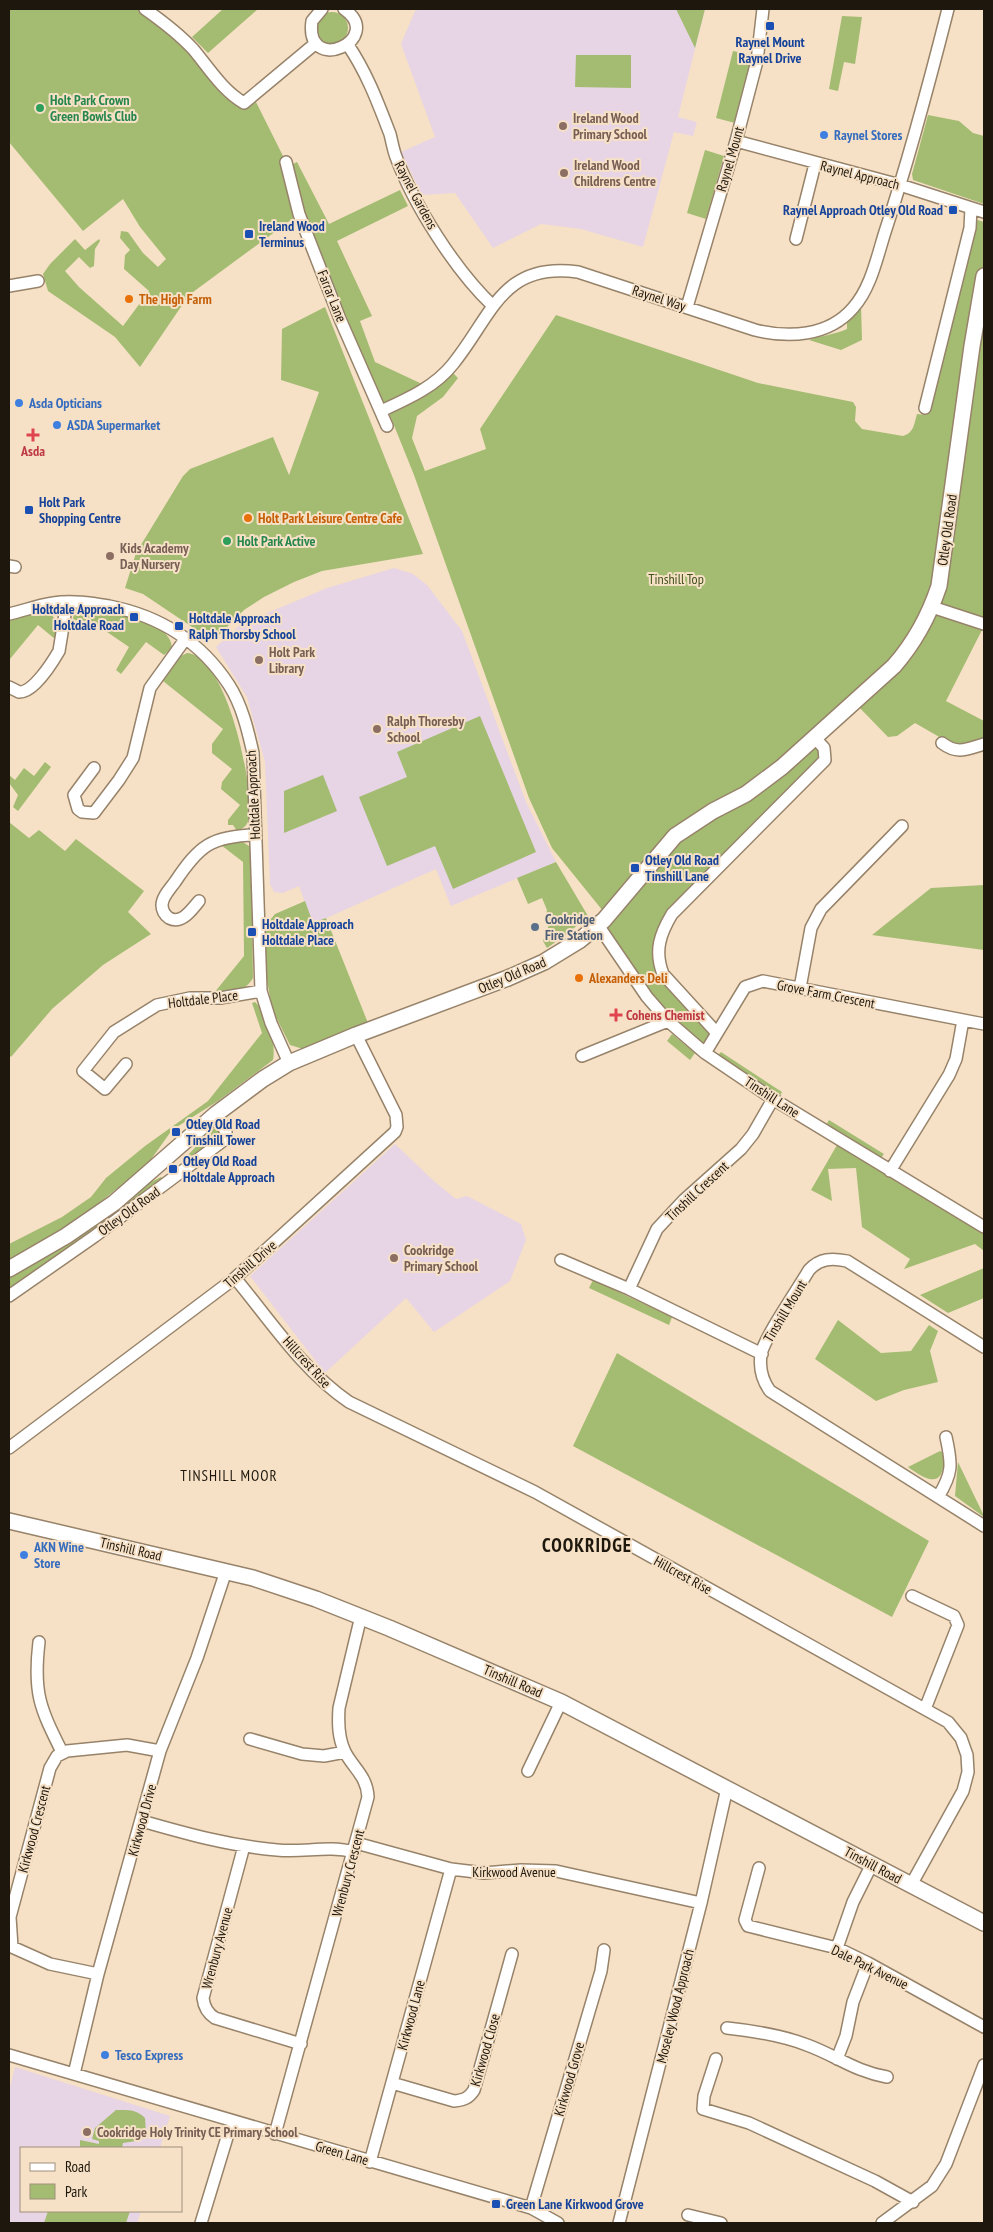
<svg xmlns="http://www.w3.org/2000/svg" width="993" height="2232" font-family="'PT Sans Narrow',sans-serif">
<rect width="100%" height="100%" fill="#f6e1c6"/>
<path fill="#e7d4e4" d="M421,9H705L678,117L697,122L693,136L674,132L643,247L581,229L541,224L493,248L455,193L422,195L401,152L435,137L401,44L415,11Z
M394,568L413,574L427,585L462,631L526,802L556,862L451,906L436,869L313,924L299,886L283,893L274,892L270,884L265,762L247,697L216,647L241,624L327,588Z
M395,1144L435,1182L456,1199L467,1196L521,1224L526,1240L510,1281L434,1332L406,1298L325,1373L250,1276Z
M15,2067L170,2116L160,2148H21V2211H141L137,2223H9V2092Z"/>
<path fill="#a4bc72" d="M9,9H145L234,97L253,96L286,162L291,165L297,162L329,224L400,190L408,206L337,241L372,316L360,321L375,362L420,383L428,393L452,372L458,378L443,397L417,416L412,438L425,471L486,449L480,429L556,315L758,383L853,402L856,407L855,421L862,429L903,436C914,433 914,424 917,414L927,415L967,257L974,223L978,220L984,222V626L946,701L984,721V744L962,750L915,723L897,736L888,737L854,702L815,738L826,753L672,914L659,963L716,1032L705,1053L667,1020L598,925L607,916L552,848L529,798L414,475L391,418L350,333L299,214L189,295L140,367L115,337L48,291L43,274L50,264L75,239L85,250L99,239L100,241L95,249L94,266L90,268L79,257L65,271L79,287L123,326L149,291L124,269L125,255L130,250L120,238L121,231L128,232L143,253L158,267L166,259L140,227L123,199L83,231L9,142Z
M223,9H258L208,53L192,37Z
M676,9H705L695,48Z
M316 28a16 16 0 1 1 32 0a16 16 0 1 1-32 0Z
M842,16L862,17L855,64L844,62L838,91L829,89Z
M733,51L752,55L735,123L716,118Z
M576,55H631V88L575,87Z
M928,115L959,121L973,133L984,136V204L913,180L912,174Z
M705,150L724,156L706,219L687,213Z
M861,305L862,340L841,350L809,340C822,335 834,335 847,329V321Z
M325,307L423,554L322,571L294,582L264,597L244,610L213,641L143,594L125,588L136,553L183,476L190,469L273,437L289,475L319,392L281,380L282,329Z
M78,606C101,609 172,618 172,648L164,655L146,642L121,674L116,670L129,647L91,621L73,620L74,612Z
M41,611L48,612C57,618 60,629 55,639L38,625L10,659L9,619Z
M187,653C227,656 254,785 249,818C248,825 243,829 237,831L233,825H228V820L240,805L221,789L222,782L232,769L212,753V744L223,729L163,681L179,657Z
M480,716L536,852L453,889L435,846L387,866L359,797L407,777L397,752Z
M45,762L51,767L18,811L13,807L18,795L9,783V775L15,780L24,768L34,776Z
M323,775L337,811L284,833V791Z
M9,822L29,838L39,830L65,851L76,839L144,891L128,912L151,934L103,965L52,1009L11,1057L9,1055Z
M231,841H241L249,846L251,853L253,978C245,993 229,991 214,993L244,956L243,862L221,845Z
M556,862L588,916L567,934L547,948L543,941L550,922L545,918L547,910L542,898L528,904L517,878Z
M984,885V950L872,935L931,888Z
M305,901L313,923L326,918L368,1023L303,1049L290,1045L272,1009L266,974L265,926L275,914Z
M255,1002C269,1014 276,1043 273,1060L218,1101L172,1130L147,1165L81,1217L9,1261V1244L62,1217L91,1197L106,1178L145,1146L208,1101L262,1033L252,1003Z
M672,1034L695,1053L690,1060L667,1041Z
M721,1052L782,1092L780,1096L718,1055Z
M829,1120L884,1154L881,1158L826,1125Z
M217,1125L220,1126L221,1138L183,1163L182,1161Z
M837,1145L984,1234V1251L975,1244L904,1269L910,1259L862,1227L856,1168L828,1169L832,1201L811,1190Z
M161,1177L163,1179L130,1205L9,1292V1277L27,1267L143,1186Z
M984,1268V1298L948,1313L920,1295Z
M593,1280L672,1317L669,1325L589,1288Z
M838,1320L881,1353L911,1351L929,1325L938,1331L930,1351L938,1382L904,1390L876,1401L815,1359Z
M617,1353L929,1541L892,1617L573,1446Z
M940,1451L944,1453C945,1487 931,1484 908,1467Z
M958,1462L984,1516V1517L955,1496Z
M116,2110C128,2110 136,2109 145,2118L146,2133L136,2141L123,2143L122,2148H80V2140L99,2144V2141L92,2139L95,2128Z
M48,2211H130L126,2223H44Z"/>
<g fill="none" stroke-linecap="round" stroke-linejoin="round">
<g stroke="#97836a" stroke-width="14">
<path id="minor" d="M145,9C162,21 179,34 193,49C209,68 222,90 244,103L316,43
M322,9L312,21C304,77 387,39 344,9
M348,45C367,73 378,103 390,134C392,142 393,149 396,157C414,205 455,270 493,306
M736,141L900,185L984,212
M286,162L299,214L340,319L387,426
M796,239L815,164
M9,286L38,281
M687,307L736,141L757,61L763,9
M925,408L970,228L971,208
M381,411C407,399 435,387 453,364C492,316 502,261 578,272L755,330C788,338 828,337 853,308C871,288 877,257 885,232C909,159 929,84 948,9
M9,566L15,567
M932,607L984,624
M9,614C23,611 38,605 53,603C72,600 91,603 109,606C160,616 201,642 229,685C242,705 248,731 253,753L261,991L271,1023L289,1063
M9,687L19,692C33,693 52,663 59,651L67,602
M942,743C958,755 967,749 984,744
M94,768L74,795L78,809L82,812L94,813L119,780L133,758L150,688L186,638
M199,901C192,909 182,925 169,918C165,915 162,911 162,905C162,897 170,889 175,882C199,846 211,836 255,835
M598,925L647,997L668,1021L705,1053L773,1099L984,1227
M800,988L811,928L821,909L902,826
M716,1032L663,974C654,951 660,934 672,914L825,760L824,748L815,738
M705,1053L745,987L763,981L984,1024
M582,1056L668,1021
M126,1064L105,1089L83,1071L114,1032L157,1005L190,998H220L261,991
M890,1171L949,1075L956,1059L963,1020
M561,1260L629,1289L762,1354
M235,1278C270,1320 303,1371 349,1402L535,1492L948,1722L961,1738L967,1755L968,1772L963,1791L911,1885
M629,1289L657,1229L684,1200L741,1149L753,1134L773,1099
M9,1296L95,1236L224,1140L226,1132L216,1114
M984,1347L847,1261C832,1258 820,1258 809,1270C798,1289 765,1336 761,1354C759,1368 762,1380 770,1391L984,1526
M9,1448L235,1278L395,1132L397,1127L396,1115L356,1035
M938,1497C953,1473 952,1464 946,1437
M912,1596L954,1616L958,1625L925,1709
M39,1642C33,1693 40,1708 62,1752
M250,1739L302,1754L324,1756L345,1752
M528,1771L561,1702
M142,1821C187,1834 231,1846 277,1850C303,1853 328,1845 354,1852
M356,1843L451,1869L484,1873L521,1870L556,1871L701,1903
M244,1846L203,1998C204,2007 207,2013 215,2018L301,2044
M759,1868L745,1920L748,1926L837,1948L868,1963L984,2027
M837,1948L853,1902L872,1864
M98,1974L50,1964L12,1947L10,1917L50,1768L57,1756L67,1751L127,1745L160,1751
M727,2028C755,2031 781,2035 807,2045C837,2056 854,2071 887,2077
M9,2055L531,2208L558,2223
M716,2059L704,2096L703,2109L749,2123L875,2181L913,2202
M837,2059L846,2036L853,2002L868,1963
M74,2074L98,1974L160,1751L197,1658L226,1571
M392,2083L454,2101C464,2100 469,2098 474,2090L512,1954
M275,2134L368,1797C367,1776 353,1768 345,1752C338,1738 338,1723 339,1708L361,1616
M370,2162L451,1869
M531,2208L601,1971L604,1950
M688,2215L721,2223
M201,2223L232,2121
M619,2223L701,1903L727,1788
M882,2223L932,2186L946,2164L984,2065"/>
</g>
<g stroke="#97836a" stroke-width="18">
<path id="tertiary" d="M9,1269L66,1236L114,1203L216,1114L263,1079L289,1063L356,1035L508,978L544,962L580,940L604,920L675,836L713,811L746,794L782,767L894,666C915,642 929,616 939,586L972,346L984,276
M9,1521L253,1578L316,1599L389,1628L561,1702L984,1923"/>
</g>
<use href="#minor" stroke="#fff" stroke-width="11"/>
<use href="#tertiary" stroke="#fff" stroke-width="15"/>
</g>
<g fill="#1a4fb4" stroke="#f6e1c6" stroke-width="2">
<rect x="765" y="21" width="10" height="10" rx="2.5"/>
<rect x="948" y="205" width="10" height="10" rx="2.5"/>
<rect x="244" y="229" width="10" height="10" rx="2.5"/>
<rect x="24" y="505" width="10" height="10" rx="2.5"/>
<rect x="129" y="612" width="10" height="10" rx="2.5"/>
<rect x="174" y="621" width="10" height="10" rx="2.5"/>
<rect x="630" y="863" width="10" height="10" rx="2.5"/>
<rect x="247" y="927" width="10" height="10" rx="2.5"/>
<rect x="171" y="1127" width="10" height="10" rx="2.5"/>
<rect x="168" y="1164" width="10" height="10" rx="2.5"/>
<rect x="491" y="2199" width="10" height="10" rx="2.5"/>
</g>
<g fill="#2e9e5b" stroke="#f6e1c6" stroke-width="2">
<circle cx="40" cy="108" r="5"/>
<circle cx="227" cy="541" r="5"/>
</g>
<g fill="#8d6e63" stroke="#f6e1c6" stroke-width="2">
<circle cx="563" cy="126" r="5"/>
<circle cx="564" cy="173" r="5"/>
<circle cx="110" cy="556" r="5"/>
<circle cx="259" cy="660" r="5"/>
<circle cx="377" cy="729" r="5"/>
<circle cx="394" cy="1258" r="5"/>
<circle cx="87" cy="2132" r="5"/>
</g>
<g fill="#3f7fe0" stroke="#f6e1c6" stroke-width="2">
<circle cx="824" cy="135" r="5"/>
<circle cx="19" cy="403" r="5"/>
<circle cx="57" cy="425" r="5"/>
<circle cx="24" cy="1555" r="5"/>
<circle cx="105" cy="2055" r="5"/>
</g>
<g fill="#e8710a" stroke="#f6e1c6" stroke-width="2">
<circle cx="129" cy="299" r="5"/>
<circle cx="248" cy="518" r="5"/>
<circle cx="579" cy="978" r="5"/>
</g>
<g fill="#e0444e" stroke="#f6e1c6" stroke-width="2">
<path d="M30.5 427.5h5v5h5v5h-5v5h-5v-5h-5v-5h5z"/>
<path d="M613.5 1007.5h5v5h5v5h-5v5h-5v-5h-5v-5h5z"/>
</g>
<circle fill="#5c6f8a" stroke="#f6e1c6" stroke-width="2" cx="535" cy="927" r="5"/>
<g text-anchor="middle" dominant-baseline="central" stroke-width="4" stroke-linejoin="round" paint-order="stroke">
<g font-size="14" font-weight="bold" fill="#164399" stroke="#f6e1c6" text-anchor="start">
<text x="770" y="42" text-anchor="middle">Raynel Mount<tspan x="770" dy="16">Raynel Drive</tspan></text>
<text x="943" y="210" text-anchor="end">Raynel Approach Otley Old Road</text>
<text x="259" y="226">Ireland Wood<tspan x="259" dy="16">Terminus</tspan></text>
<text x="39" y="502">Holt Park<tspan x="39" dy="16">Shopping Centre</tspan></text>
<text x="124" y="609" text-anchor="end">Holtdale Approach<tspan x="124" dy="16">Holtdale Road</tspan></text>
<text x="189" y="618">Holtdale Approach<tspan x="189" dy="16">Ralph Thorsby School</tspan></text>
<text x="645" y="860">Otley Old Road<tspan x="645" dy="16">Tinshill Lane</tspan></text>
<text x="262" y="924">Holtdale Approach<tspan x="262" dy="16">Holtdale Place</tspan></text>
<text x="186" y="1124">Otley Old Road<tspan x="186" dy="16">Tinshill Tower</tspan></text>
<text x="183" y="1161">Otley Old Road<tspan x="183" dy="16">Holtdale Approach</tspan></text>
<text x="506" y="2204">Green Lane Kirkwood Grove</text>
</g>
<g font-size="14" font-weight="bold" fill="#27864d" stroke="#f6e1c6" text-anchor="start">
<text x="50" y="100">Holt Park Crown<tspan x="50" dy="16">Green Bowls Club</tspan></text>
<text x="237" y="541">Holt Park Active</text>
</g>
<g font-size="14" font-weight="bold" fill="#785e54" stroke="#f6e1c6" text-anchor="start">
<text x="573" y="118">Ireland Wood<tspan x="573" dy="16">Primary School</tspan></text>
<text x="574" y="165">Ireland Wood<tspan x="574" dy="16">Childrens Centre</tspan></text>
<text x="120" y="548">Kids Academy<tspan x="120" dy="16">Day Nursery</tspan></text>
<text x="269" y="652">Holt Park<tspan x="269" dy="16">Library</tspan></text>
<text x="387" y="721">Ralph Thoresby<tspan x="387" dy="16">School</tspan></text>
<text x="404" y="1250">Cookridge<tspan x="404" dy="16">Primary School</tspan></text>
<text x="97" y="2132">Cookridge Holy Trinity CE Primary School</text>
</g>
<g font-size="14" font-weight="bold" fill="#366cbe" stroke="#f6e1c6" text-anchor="start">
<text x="834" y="135">Raynel Stores</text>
<text x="29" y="403">Asda Opticians</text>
<text x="67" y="425">ASDA Supermarket</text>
<text x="34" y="1547">AKN Wine<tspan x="34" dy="16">Store</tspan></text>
<text x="115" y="2055">Tesco Express</text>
</g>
<g font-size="14" fill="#1e170d" stroke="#f6e1c6">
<text transform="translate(730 159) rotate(-74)">Raynel Mount</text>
<text transform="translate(860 175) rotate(14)">Raynel Approach</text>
<text transform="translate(416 195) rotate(62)">Raynel Gardens</text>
<text transform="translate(332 296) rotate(68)">Farrar Lane</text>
<text transform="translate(659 298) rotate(18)">Raynel Way</text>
<text transform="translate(947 530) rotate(-82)">Otley Old Road</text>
<text transform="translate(253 795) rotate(-93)">Holtdale Approach</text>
<text transform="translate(512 975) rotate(-23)">Otley Old Road</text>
<text transform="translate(826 994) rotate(11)">Grove Farm Crescent</text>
<text transform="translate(203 999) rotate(-7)">Holtdale Place</text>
<text transform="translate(772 1097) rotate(33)">Tinshill Lane</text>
<text transform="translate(697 1191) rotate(-43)">Tinshill Crescent</text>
<text transform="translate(129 1211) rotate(-36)">Otley Old Road</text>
<text transform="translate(250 1264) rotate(-41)">Tinshill Drive</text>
<text transform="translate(785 1311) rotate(-59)">Tinshill Mount</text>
<text transform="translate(307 1362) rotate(48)">Hillcrest Rise</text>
<text transform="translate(131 1549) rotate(13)">Tinshill Road</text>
<text transform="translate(683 1575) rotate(29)">Hillcrest Rise</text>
<text transform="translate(513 1681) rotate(23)">Tinshill Road</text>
<text transform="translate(142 1820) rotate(-75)">Kirkwood Drive</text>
<text transform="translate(34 1829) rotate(-75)">Kirkwood Crescent</text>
<text transform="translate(873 1865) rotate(28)">Tinshill Road</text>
<text x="514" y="1872">Kirkwood Avenue</text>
<text transform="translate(348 1873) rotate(-75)">Wrenbury Crescent</text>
<text transform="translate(217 1948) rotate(-75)">Wrenbury Avenue</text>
<text transform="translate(870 1967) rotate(26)">Dale Park Avenue</text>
<text transform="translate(675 2006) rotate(-76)">Moseley Wood Approach</text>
<text transform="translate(411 2015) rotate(-75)">Kirkwood Lane</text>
<text transform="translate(485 2050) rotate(-74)">Kirkwood Close</text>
<text transform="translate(569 2079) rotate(-74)">Kirkwood Grove</text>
<text transform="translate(342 2153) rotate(16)">Green Lane</text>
</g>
<g font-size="14" font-weight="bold" fill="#c56008" stroke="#f6e1c6" text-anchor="start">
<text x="139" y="299">The High Farm</text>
<text x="258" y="518">Holt Park Leisure Centre Cafe</text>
<text x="589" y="978">Alexanders Deli</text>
</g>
<g font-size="14" font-weight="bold" fill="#be3a42" stroke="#f6e1c6">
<text x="33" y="451">Asda</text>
<text x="626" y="1015" text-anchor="start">Cohens Chemist</text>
</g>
<g font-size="14" fill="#41511a" stroke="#f6e1c6">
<text x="676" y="579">Tinshill Top</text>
</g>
<g font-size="14" font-weight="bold" fill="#4e5e75" stroke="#f6e1c6" text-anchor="start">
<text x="545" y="919">Cookridge<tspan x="545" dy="16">Fire Station</tspan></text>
</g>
<g font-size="15" letter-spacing="1" fill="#1e170d" stroke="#f6e1c6">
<text x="229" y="1475">TINSHILL MOOR</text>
</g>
<g font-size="19" font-weight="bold" letter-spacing="1" fill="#1e170d" stroke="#f6e1c6">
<text x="587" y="1545">COOKRIDGE</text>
</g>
</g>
<rect width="993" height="2232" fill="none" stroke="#1e170d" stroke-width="20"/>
<rect x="20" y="2147" width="162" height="65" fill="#f6e1c6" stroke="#a0907c"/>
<rect x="30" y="2163" width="25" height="8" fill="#ffffff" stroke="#a0907c"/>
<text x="65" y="2172" font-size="15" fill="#1e170d">Road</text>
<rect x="30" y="2184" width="25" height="15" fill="#a4bc72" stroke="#a0907c"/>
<text x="65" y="2197" font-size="15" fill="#1e170d">Park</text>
</svg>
